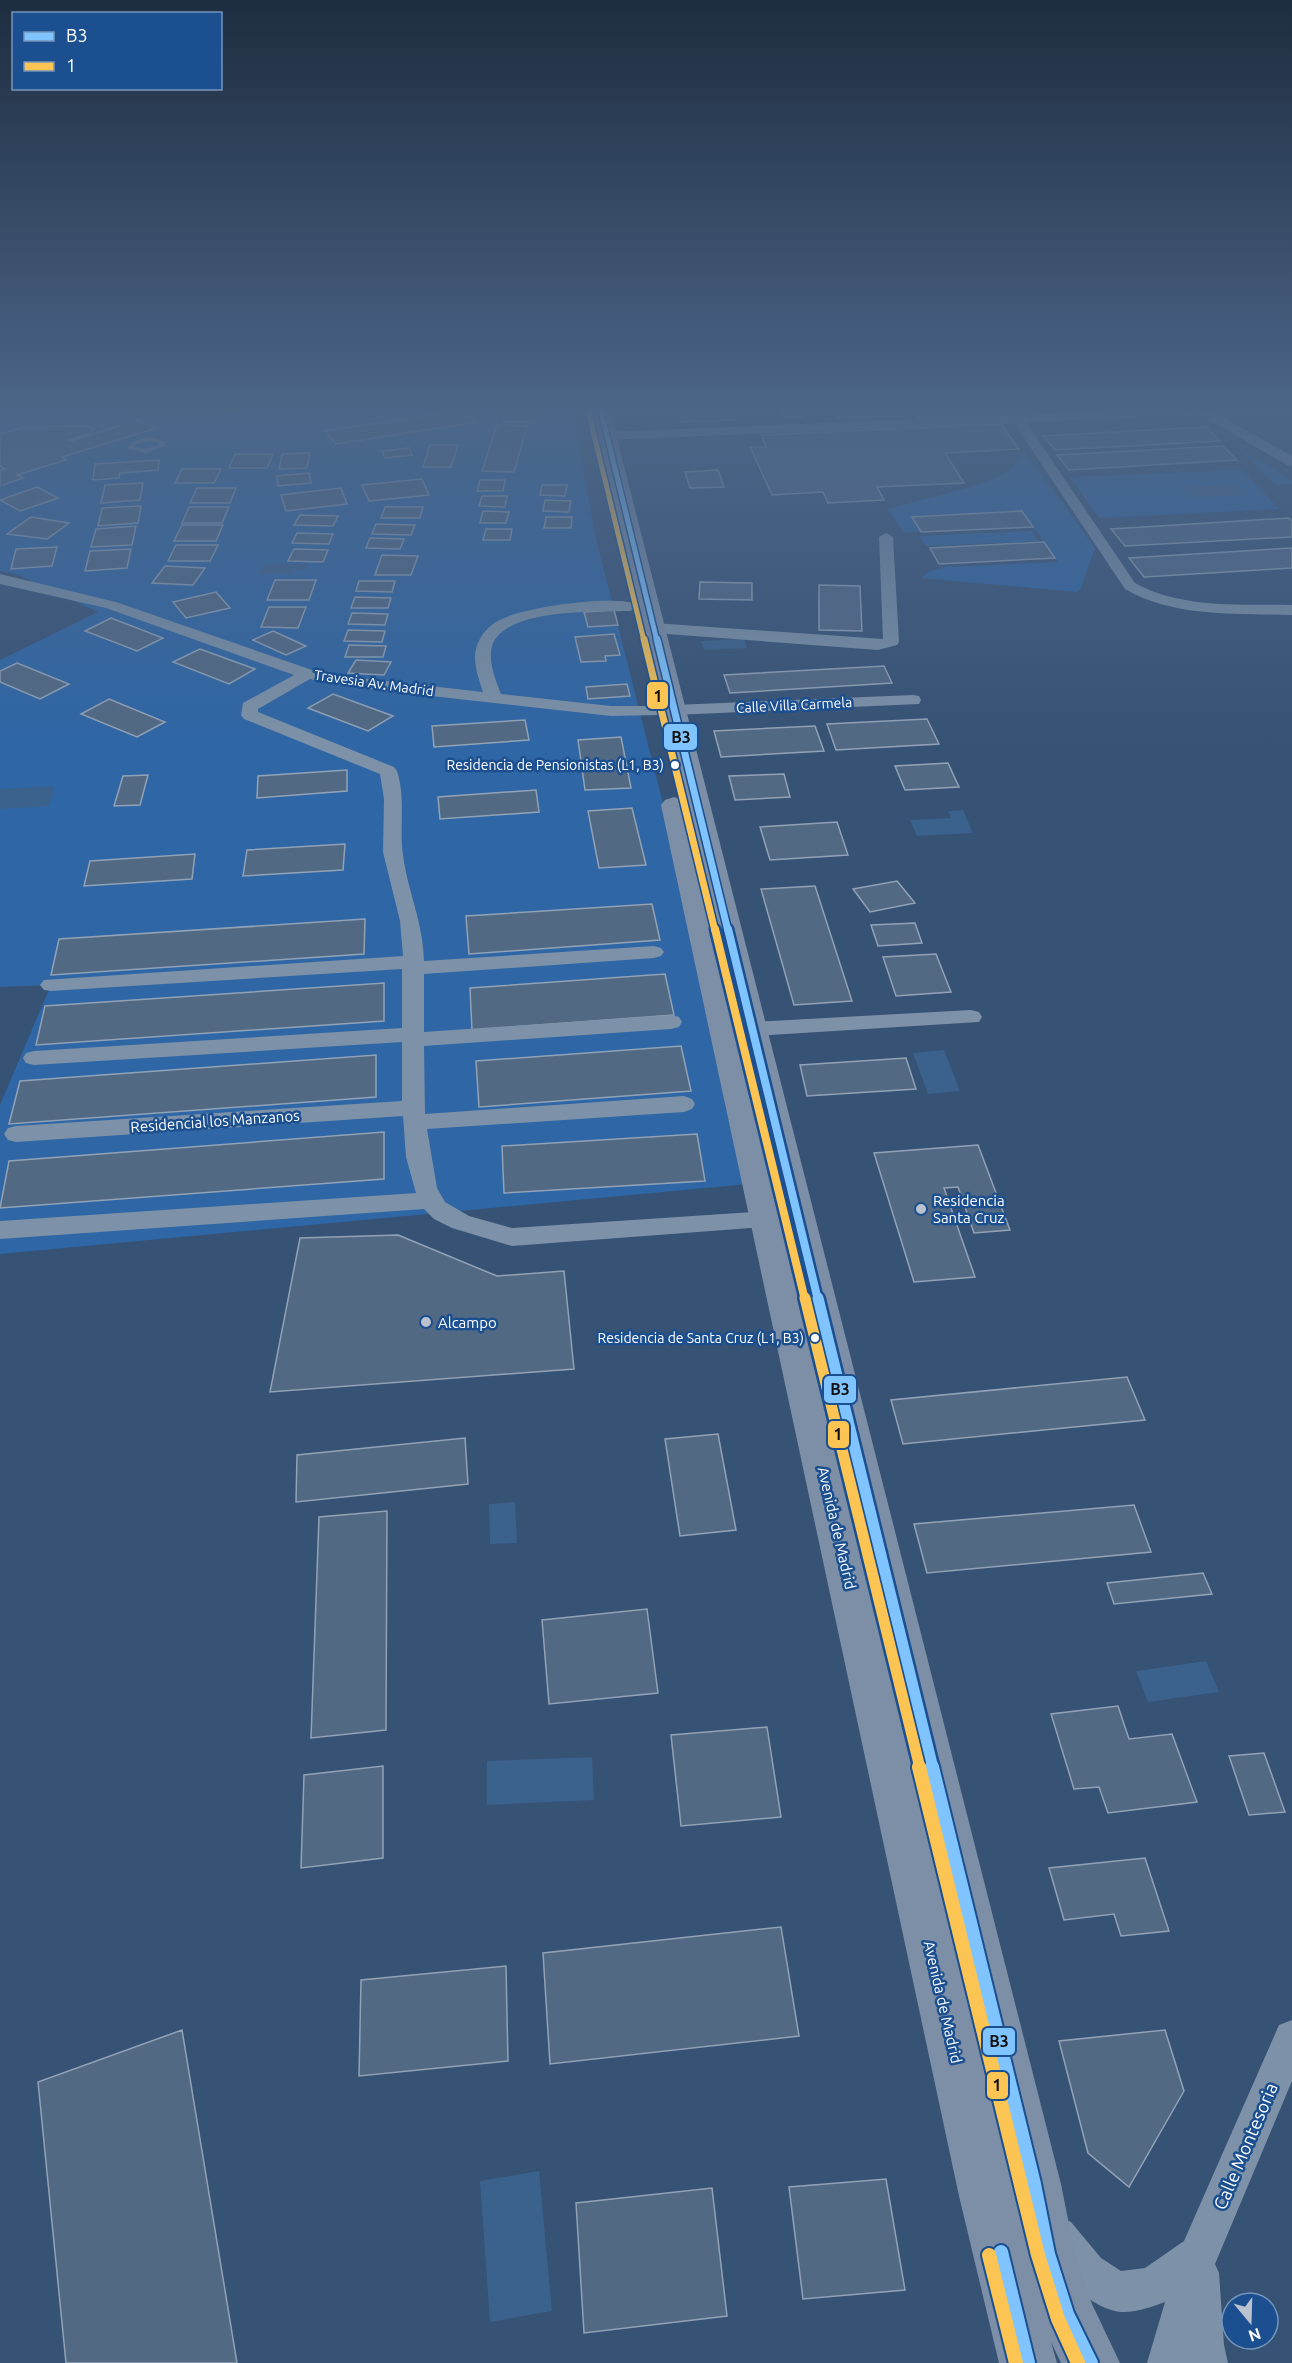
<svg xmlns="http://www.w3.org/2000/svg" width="1292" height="2363" font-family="Ubuntu,sans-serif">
<rect width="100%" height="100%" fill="#365274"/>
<path fill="#2f66a5" d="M0,411H125L124,417L287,411H572L597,543L759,1183L0,1254V1105L51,985L0,987V660L98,612L16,574L0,571Z
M1239,449L1292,481V484L1275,485Z
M1024,450L1095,548L1080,590L1077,592L921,578L928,572L944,567L1058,562L1022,511L912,517L920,531L904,533L888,509L982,484L1009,471Z
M1242,470L1279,509L1099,518L1070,477Z
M1032,531L1038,541L926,546L919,536Z"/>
<path fill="#3b618d" d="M1234,484L1246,495L1194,497L1185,487Z
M262,564H308L306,570H293L291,574H259Z
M744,639L747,648L704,650L701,641Z
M55,786L49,806L0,809V789Z
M963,810L973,833L917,836L910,820L951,818L948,811Z
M944,1050L960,1091L928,1094L913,1053Z
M515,1502L517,1543L490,1544L489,1504Z
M1206,1661L1219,1692L1148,1702L1136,1671Z
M592,1757L594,1800L487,1805V1761Z
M539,2171L552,2311L490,2322L480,2181Z"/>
<path fill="#526984" stroke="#92a2b6" stroke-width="1.5" d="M457,411H466L477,422L336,444L325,431Z
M506,411H537L535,422H503Z
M679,411H731L735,420L682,422Z
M781,411H800L803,417H784Z
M834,411H900L903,416L838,418Z
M914,411H961L964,416L918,418Z
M138,420L156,428L62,457L66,460L17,475L23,478L0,486V470L5,469L0,466V434L25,427L86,426L94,429L91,433L68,440L71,441Z
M1001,424L1019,449L945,453L964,483L877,487L884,500L828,503L823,492L772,495L750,447H766L761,435Z
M497,425L527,426L514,472L482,471Z
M1206,427L1220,441L1055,450L1043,436Z
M430,445H458L451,467H423Z
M1223,446L1237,460L1069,470L1057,455Z
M409,448L412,455L385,458L382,451Z
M310,453L307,468L279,469L282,454Z
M235,454H273L267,468H229Z
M159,460L158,470L120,473L119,478L93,480L95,464Z
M182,469H221L214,483H175Z
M718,470L724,487L690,488L685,472Z
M309,473L311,483L278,486L277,476Z
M422,479L429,495L369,501L362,485Z
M480,480H505L503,491H477Z
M143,483L140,500L101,503L105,485Z
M542,485H567L565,496L540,495Z
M37,487L58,498L20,511L0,500Z
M197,488H236L230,503H190Z
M341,488L347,504L286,511L281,495Z
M482,496H507L505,507L479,506Z
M545,500L571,501L569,512L543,511Z
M141,506L138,523L98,526L102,508Z
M189,507H229L222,523H182Z
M385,507H423L420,518H381Z
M483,511L509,512L506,523H480Z
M1022,511L1033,527L921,532L912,517Z
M300,515L338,516L333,526L294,525Z
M31,517L69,523L47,539L7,534Z
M546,517H572L571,528H544Z
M1289,518L1292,521V537L1125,546L1111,529Z
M376,524L415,525L411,535L372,534Z
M182,525H223L216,541H174Z
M136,526L132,545L91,547L96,529Z
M486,529H512L510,540H483Z
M297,533L333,534L329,544L292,543Z
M370,538L404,539L400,549L366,548Z
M1044,542L1055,558L939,564L930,548Z
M176,545H218L210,561H168Z
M57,547L52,566L11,569L16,549Z
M1292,548V568L1144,577L1129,558Z
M131,549L127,568L85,571L90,551Z
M294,549L328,550L323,562L288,561Z
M382,555L418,556L411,575H375Z
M165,566L205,568L193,585L152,583Z
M275,580H316L309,600H267Z
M359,581H395L392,592L356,591Z
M700,582L752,583V600L699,599Z
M819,585L860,586L862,631L819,630Z
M216,592L230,608L186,618L173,602Z
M355,597L391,598L388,608H351Z
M269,607H306L298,628L261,627Z
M614,610L618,625L588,627L584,612Z
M352,613L388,614L385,625L348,624Z
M111,618L163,638L137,651L85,631Z
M348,630L385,631L382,642L344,641Z
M273,631L306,646L286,655L253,640Z
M614,634L620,655L605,656L606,661L581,662L575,637Z
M349,645L386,646L383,657H345Z
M200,649L255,669L229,684L173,662Z
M356,660L391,662L384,675L348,673Z
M17,663L69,684L40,699L0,682V671Z
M884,666L892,683L730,693L724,675Z
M627,684L630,696L588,699L586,687Z
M333,694L393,716L368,731L308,708Z
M109,699L165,722L137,737L81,714Z
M927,719L939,744L836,750L827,724Z
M525,720L529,740L434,747L432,726Z
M815,726L824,751L721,757L714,731Z
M621,737L631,788L585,790L578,740Z
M948,763L959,787L905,790L895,766Z
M347,770V791L257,798L258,776Z
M784,774L790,797L735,800L729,776Z
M148,775L140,805L114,806L123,776Z
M536,790L539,812L440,819L438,797Z
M632,808L646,865L599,868L588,811Z
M837,822L848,855L770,860L760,827Z
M345,844L343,870L243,876L247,850Z
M195,854L192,879L84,886L90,861Z
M897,881L915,903L870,912L853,889Z
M815,886L852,1001L794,1005L761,889Z
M652,904L660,940L469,954L466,916Z
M365,919L364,954L51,975L59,939Z
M915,923L922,943L878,946L871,925Z
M936,954L951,992L896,996L883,957Z
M665,974L674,1015L472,1030L470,988Z
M384,983V1021L36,1045L45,1006Z
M681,1046L691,1091L479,1107L476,1061Z
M376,1055V1097L9,1124L20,1081Z
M906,1058L916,1089L807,1096L800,1065Z
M384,1132V1179L0,1208L9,1161Z
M697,1134L705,1181L504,1193L502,1146Z
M978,1145L1010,1230L974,1233L958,1187L944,1188L975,1277L914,1282L874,1153Z
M398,1235L497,1276L564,1271L574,1369L270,1392L300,1238Z
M1127,1377L1145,1420L903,1444L891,1400Z
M718,1434L736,1530L680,1536L665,1439Z
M465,1438L468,1484L296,1502L297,1455Z
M1134,1505L1151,1552L927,1573L914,1524Z
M387,1511L386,1730L311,1738L319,1517Z
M1203,1573L1212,1594L1114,1604L1107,1583Z
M647,1609L658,1693L549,1704L542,1620Z
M1118,1706L1129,1739L1172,1734L1197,1802L1108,1813L1099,1787L1074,1789L1051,1714Z
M767,1727L781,1817L681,1826L671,1735Z
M1264,1753L1285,1812L1249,1815L1229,1756Z
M383,1766V1858L301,1868L304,1775Z
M1145,1858L1169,1931L1121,1936L1114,1914L1064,1920L1049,1868Z
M781,1927L799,2036L550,2064L543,1953Z
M506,1966L508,2061L359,2076L361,1980Z
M182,2030L237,2363H66L38,2082Z
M1165,2030L1184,2091L1129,2187L1088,2153L1059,2041Z
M886,2179L905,2290L803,2299L789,2187Z
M712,2188L727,2316L584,2333L576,2203Z"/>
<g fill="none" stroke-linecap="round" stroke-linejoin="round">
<path fill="#7d92a8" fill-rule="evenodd" d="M150,437L164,441L165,446L145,453L127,448L133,441ZM150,441L159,443V445L145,449L134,447L137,444Z"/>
<path fill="#7d92a8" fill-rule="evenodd" d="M1111,411H1212L1292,456V466L1287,465L1201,415L1026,422L1135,583C1182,609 1240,604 1292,605V615C1236,613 1175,618 1125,589L1014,423L607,440L601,436L607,432Z
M886,533L893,537L899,642L897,645L878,650L654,633L646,628L654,623L883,639L879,537Z
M0,574L116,602L312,670L351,677L483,692C478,677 471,657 478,643C483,631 492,623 504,618C531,606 607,596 635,603L638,606L635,609L630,611C597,612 509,608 493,643C487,659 495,679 501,694L611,706H653L659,707L662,711L659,715L611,716L351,687L310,679L258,709V712L394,767L397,771C406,799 399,827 403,855C408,893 423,921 424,961L654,946L661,948L664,952L661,956L654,958L424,974V1032L671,1015L679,1017L682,1022L679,1027L671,1029L424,1046L425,1114L684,1096L692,1099L695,1104L692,1109L684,1112L427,1129L437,1188L445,1202L469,1216L512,1228L767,1211L776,1214L779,1220L776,1226L512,1246L452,1228L434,1219L424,1209L0,1239V1221L416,1193L406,1157L403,1116L16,1142L8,1140L4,1134L8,1128L16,1126L402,1101V1042L34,1065L26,1063L23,1058L26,1053L34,1051L402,1028V969L51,991L44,990L40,985L44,980L403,956L400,921L383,852L384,799L380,774L244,719L241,715L243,703L294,675L106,608L0,584Z
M913,695L919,696L921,700L919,704L674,715L666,710L674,705Z
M971,1010L979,1012L982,1017L979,1022L752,1036L744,1034L741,1029L744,1024L752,1022Z
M1292,2020V2081L1215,2264L1219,2273L1224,2345L1228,2363H1147L1165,2302C1152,2307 1129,2315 1115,2311C1084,2304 1049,2265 1037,2236L1043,2222L1057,2216L1071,2222L1101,2258L1121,2271L1145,2268L1184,2241L1279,2025Z"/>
<path fill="#7d8ea7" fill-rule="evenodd" d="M592,411H610L1061,2184L1075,2254L1092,2304L1120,2363H1061L1051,2342L1057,2363H999L959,2196L661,805L665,800L674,797L683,800Z"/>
<g stroke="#1b4f8f" stroke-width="8">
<path id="bus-1-far4" d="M601,411L657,641"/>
</g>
<g stroke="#1b4f8f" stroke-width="10">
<path id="bus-1-far3" d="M657,639L728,931"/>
</g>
<g stroke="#1b4f8f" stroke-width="13">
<path id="bus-1-far2" d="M728,929L818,1300"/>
</g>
<g stroke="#1b4f8f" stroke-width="16">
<path id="bus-1-far1" d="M818,1298L933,1768"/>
</g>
<g stroke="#1b4f8f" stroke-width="18">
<path id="bus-1" d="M932,1767L1034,2184L1048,2254L1067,2314L1091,2363
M1001,2252L1028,2363"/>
</g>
<g stroke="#1b4f8f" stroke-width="8">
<path id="bus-2-far4" d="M589,414L644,641"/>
</g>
<g stroke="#1b4f8f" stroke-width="10">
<path id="bus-2-far3" d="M644,639L715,931"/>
</g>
<g stroke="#1b4f8f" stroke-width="13">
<path id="bus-2-far2" d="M715,929L805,1300"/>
</g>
<g stroke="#1b4f8f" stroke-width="16">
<path id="bus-2-far1" d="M805,1298L920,1768"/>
</g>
<g stroke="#1b4f8f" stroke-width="18">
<path id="bus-2" d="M919,1767L1038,2255L1058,2319L1078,2363
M989,2255L1016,2363"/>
</g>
<use href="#bus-1-far4" stroke="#80c4ff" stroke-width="5"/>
<use href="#bus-1-far3" stroke="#80c4ff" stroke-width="7"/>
<use href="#bus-1-far2" stroke="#80c4ff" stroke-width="8"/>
<use href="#bus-1-far1" stroke="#80c4ff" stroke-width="11"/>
<use href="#bus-1" stroke="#80c4ff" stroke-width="14"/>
<use href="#bus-2-far4" stroke="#fcc553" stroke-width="5"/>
<use href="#bus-2-far3" stroke="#fcc553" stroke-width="7"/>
<use href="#bus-2-far2" stroke="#fcc553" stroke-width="8"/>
<use href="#bus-2-far1" stroke="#fcc553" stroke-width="11"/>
<use href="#bus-2" stroke="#fcc553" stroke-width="14"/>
</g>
<linearGradient id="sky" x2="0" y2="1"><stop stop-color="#1e2d40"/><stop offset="0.55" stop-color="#4c6688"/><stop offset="1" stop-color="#4c6688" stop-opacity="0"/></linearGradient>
<rect width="1292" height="742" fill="url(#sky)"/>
<g fill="#fff" stroke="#1b4f8f" stroke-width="2">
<circle cx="675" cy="765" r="5"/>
<circle cx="815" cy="1338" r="5"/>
</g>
<g fill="#b9c2ce" stroke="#1b4f8f" stroke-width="2">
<circle cx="921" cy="1209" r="6"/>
<circle cx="426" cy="1322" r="6"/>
</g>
<g text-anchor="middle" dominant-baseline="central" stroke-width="5" stroke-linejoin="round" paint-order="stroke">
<g font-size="14" fill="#fff" stroke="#1b4f8f">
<text transform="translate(374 683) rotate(8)">Travesia Av. Madrid</text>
<text transform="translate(794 705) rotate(-3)">Calle Villa Carmela</text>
</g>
<g font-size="14" fill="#fff" stroke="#1b4f8f" text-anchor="end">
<text x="664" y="765">Residencia de Pensionistas (L1, B3)</text>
<text x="804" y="1338">Residencia de Santa Cruz (L1, B3)</text>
</g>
<g font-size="15" fill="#fff" stroke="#1b4f8f">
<text transform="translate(215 1121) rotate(-4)">Residencial los Manzanos</text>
<text transform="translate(837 1528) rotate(77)">Avenida de Madrid</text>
<text transform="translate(943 2002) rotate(77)">Avenida de Madrid</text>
</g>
<g font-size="15" fill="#fff" stroke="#1b4f8f" text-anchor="start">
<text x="933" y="1200">Residencia<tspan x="933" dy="17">Santa Cruz</tspan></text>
<text x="438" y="1322">Alcampo</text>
</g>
<g font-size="18" fill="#fff" stroke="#1b4f8f">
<text transform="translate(1245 2146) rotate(-67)">Calle Montesoria</text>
</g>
</g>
<g stroke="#1b4f8f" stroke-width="2">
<rect x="646" y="681" width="23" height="29" rx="6" fill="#fcc553"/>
<rect x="663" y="723" width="35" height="28" rx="6" fill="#80c4ff"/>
<rect x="823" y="1375" width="34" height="29" rx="6" fill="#80c4ff"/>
<rect x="827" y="1420" width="23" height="29" rx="6" fill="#fcc553"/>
<rect x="982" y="2027" width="34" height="29" rx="6" fill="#80c4ff"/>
<rect x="986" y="2071" width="23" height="29" rx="6" fill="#fcc553"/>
</g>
<g font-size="16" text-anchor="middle" font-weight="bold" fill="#111">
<text x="658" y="702">1</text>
<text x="681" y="743">B3</text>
<text x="840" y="1395">B3</text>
<text x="838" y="1440">1</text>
<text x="999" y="2047">B3</text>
<text x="997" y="2091">1</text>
</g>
<rect x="12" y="12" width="210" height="78" fill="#1b4f8f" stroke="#7695bc" stroke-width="1.5"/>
<rect x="24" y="32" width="30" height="9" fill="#80c4ff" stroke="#7695bc" stroke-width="1.5"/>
<text x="66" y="42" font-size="18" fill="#ffffff">B3</text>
<rect x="24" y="62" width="30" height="9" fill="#fcc553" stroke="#7695bc" stroke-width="1.5"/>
<text x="66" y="72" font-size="18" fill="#ffffff">1</text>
<g transform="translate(1250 2321) rotate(161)"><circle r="28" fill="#1b4f8f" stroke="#7695bc" stroke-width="1.5"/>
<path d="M0-4.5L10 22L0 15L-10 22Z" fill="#b9c2ce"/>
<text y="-9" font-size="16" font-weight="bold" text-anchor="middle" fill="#ffffff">N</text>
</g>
</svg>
